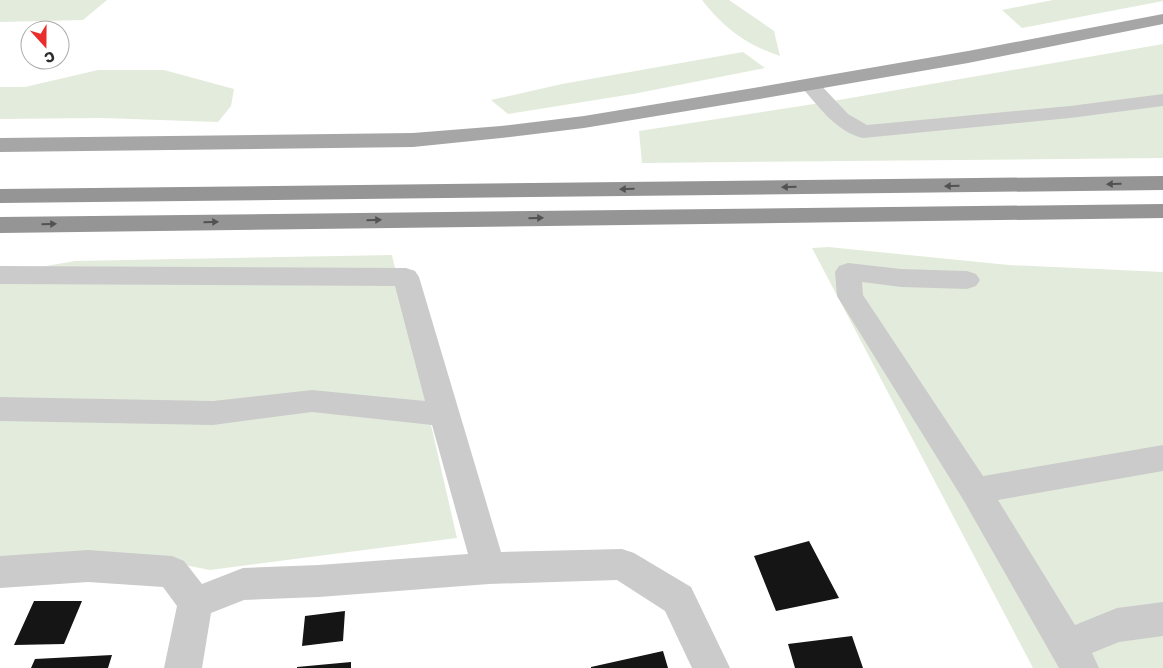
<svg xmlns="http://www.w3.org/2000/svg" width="1163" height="668" font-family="'Golos Text',sans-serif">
<rect width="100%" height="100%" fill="#fff"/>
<path fill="#e3ecdc" d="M0,0H107L83,20L0,22Z
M702,0H729L774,31L780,56C745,44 725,29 702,0Z
M1053,0H1163V1L1022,28L1002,10Z
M1163,44V158L642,163L639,131L827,102Z
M743,52L765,68L633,94L508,114L491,100L562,84Z
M98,70H164L234,89L231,106L218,122L101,118L0,119V87H25Z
M828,247L1009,265L1163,272V668H1033L812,248Z
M392,255L457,538L210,570L134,555L0,562V274L75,261Z"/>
<path fill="#151515" d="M809,541L839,598L776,611L754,556Z
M34,601H82L64,644L14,645Z
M345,611L343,641L302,646L305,616Z
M852,636L863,668H795L788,644Z
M663,651L668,668H591V667Z
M112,655L108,668H31L35,659Z
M351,662V668H297V667Z"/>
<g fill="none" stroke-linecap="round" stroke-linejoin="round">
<path fill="#cbcbcb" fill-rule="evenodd" d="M810,79L817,81L848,114L867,125L1070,106L1163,94V106L1070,118L863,138C837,132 820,108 803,89L800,85L803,81Z
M848,263L901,269L967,271L976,274L980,280L976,286L967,289L901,287L862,282L863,295L983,476L1163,445V471L998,500L1075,625L1117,608L1163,602V636L1119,642L1092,653L1099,668H1059L964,501L837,296L835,272L839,266Z
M0,266L406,268L415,271L419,277L501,552L622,549L634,553L691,587L730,668H692L665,611L617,580L489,584L319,597L244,600L211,613L202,668H164L177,606L163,587L88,582L0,588V556L88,550L172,556L184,561L202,584L243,568L319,565L468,554L432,425L312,412L213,425L0,421V397L213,401L312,390L425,401L395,286L0,284Z"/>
<path fill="#a6a6a6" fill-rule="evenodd" d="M1163,14V24L968,63L765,98L584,128L501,138L413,147L0,152V138L413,133L501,126L584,116L765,86L968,51Z"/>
<path fill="#959595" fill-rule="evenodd" d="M1163,176V190L0,203V189Z
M1163,204V218L0,233V217Z"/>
</g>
<defs><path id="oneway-solid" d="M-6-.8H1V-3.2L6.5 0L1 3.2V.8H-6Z" transform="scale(1.25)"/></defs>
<g fill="#525252">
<use href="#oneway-solid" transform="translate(1114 184) rotate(179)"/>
<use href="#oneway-solid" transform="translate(952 186) rotate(179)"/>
<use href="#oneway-solid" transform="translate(789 187) rotate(179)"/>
<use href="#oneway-solid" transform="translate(627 189) rotate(179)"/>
<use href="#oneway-solid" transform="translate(536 218) rotate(-1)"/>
<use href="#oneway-solid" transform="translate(374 220) rotate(-1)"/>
<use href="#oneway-solid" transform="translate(211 222) rotate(-1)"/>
<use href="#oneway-solid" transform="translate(49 224) rotate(-1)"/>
</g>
<g transform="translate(45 45) rotate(159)"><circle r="24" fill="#ffffff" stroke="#ababab"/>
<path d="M0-4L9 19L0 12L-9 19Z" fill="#e92d2d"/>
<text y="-8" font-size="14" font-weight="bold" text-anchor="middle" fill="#2e2e2e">С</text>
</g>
</svg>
